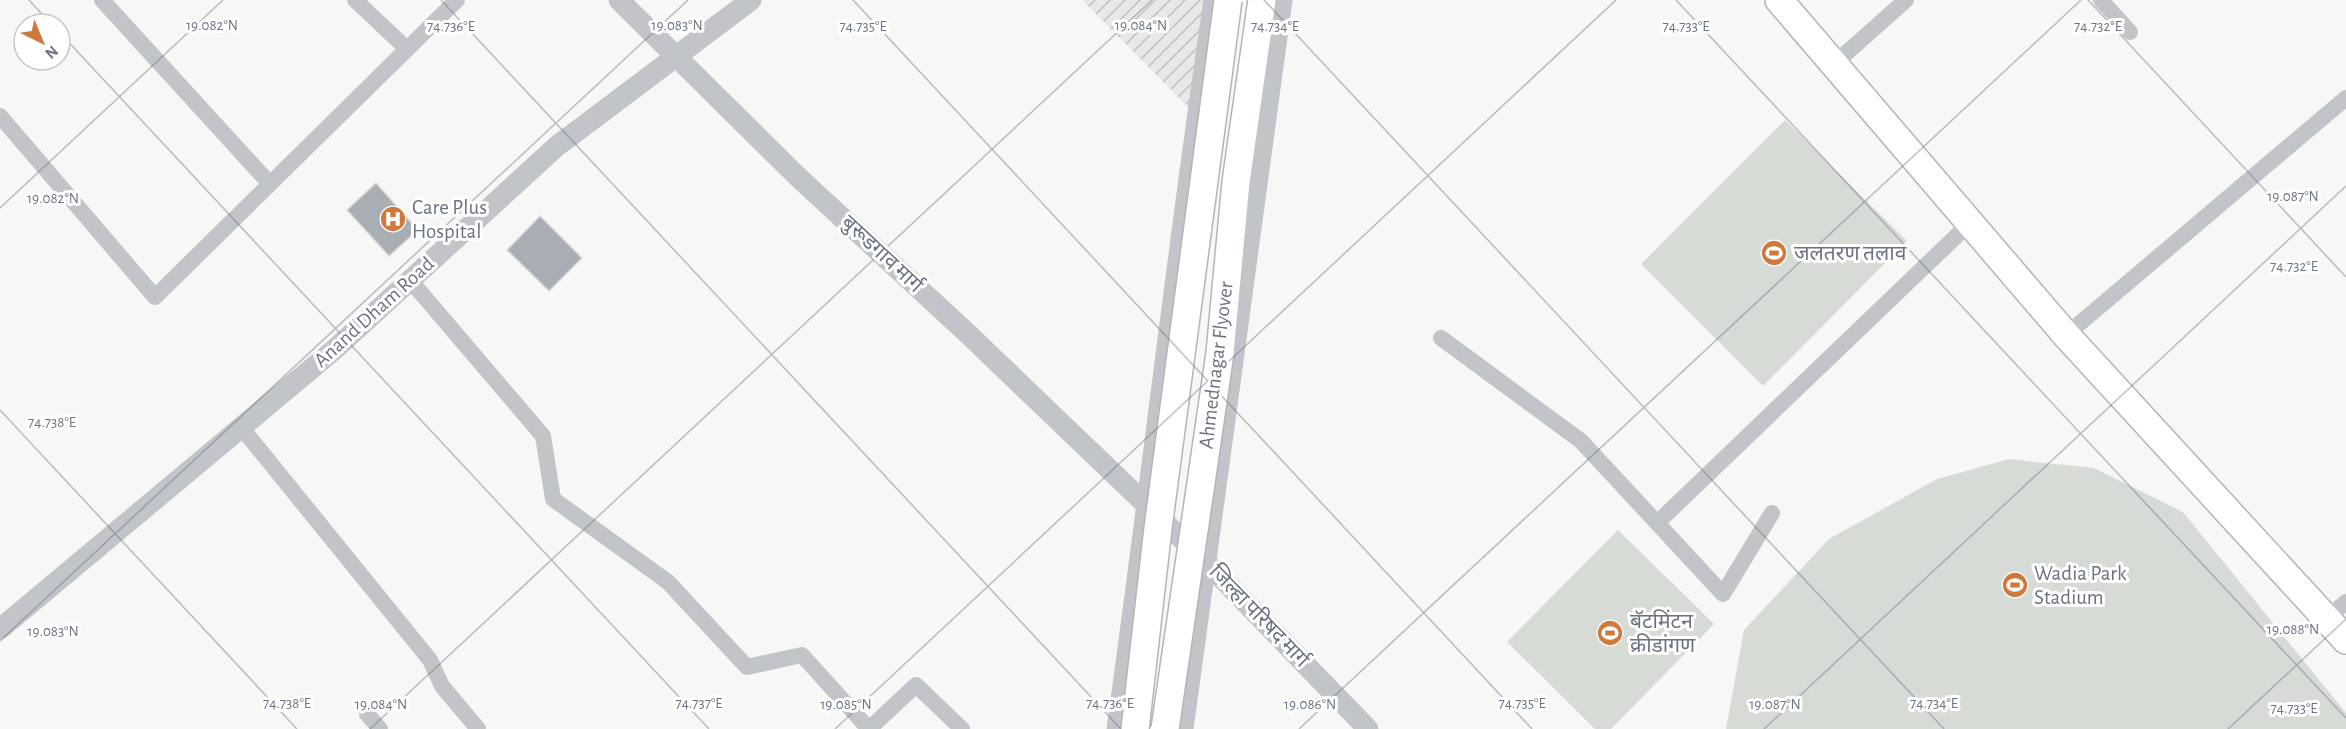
<svg xmlns="http://www.w3.org/2000/svg" width="2346" height="729" font-family="'Alegreya Sans','Noto Sans Devanagari',sans-serif">
<defs>
<pattern id="industrial-furrows" width="10" height="10" patternUnits="userSpaceOnUse" patternTransform="scale(1.5)"><rect width="10" height="10" fill="#e8e8e8"/><path d="M-1 1l2-2M0 10L10 0M9 11l2-2" fill="none" stroke="#c0c0c1"/></pattern>
</defs>
<rect width="100%" height="100%" fill="#f7f7f5"/>
<path fill="url(#industrial-furrows)" d="M1082,0H1208L1189,108Z"/>
<path fill="#d6dcd5" d="M1785,120L1907,241L1763,386L1641,264Z
M2009,459L2094,468L2183,512L2346,713V729H1726L1744,630L1829,539L1937,479Z
M1618,530L1714,624L1611,729H1595L1507,642Z"/>
<path fill="#a9aeb5" stroke="#d9d9d7" stroke-width="1.5" d="M376,183L418,230L389,256L347,210Z
M540,216L582,258L549,291L507,250Z"/>
<g fill="none" stroke-linecap="round" stroke-linejoin="round">
<g stroke="#b3b5b9" stroke-width="30">
<path id="trunk" d="M1779,0L2066,335L2346,640
M1220,353L1236,182L1262,0"/>
</g>
<path stroke="#c1c4c8" stroke-width="16" d="M102,0L270,184
M355,0L407,49
M2101,0L2130,32
M1834,64L1906,0
M0,116L155,297L457,0
M410,280L543,436L553,499L668,582L747,667L802,655L869,729
M2066,335L2346,98
M1441,338L1581,441L1723,594L1772,513
M241,427L430,660L442,686L478,729
M1657,523L1970,223
M2326,619L2346,602
M367,714L380,729
M869,729L916,685L962,729"/>
<path stroke="#c1c4c8" stroke-width="21" d="M619,0L798,177L967,333L1206,562L1368,729
M0,629L335,349L557,146L751,0
M1117,729C1151,486 1178,243 1214,0
M1183,729L1282,0"/>
<use href="#trunk" stroke="#fff" stroke-width="27"/>
<g stroke="#b3b5b9" stroke-width="30" stroke-linecap="butt">
<path id="trunk-bridge" d="M1135,729L1158,528L1228,0
M1165,729L1220,353"/>
</g>
<use href="#trunk-bridge" stroke="#fff" stroke-width="27"/>
</g>
<path fill="none" stroke="#6a7383" stroke-width="1.5" stroke-opacity="0.45" d="M29,0L51,24M441,0L1121,729M853,0L1532,729M1264,0L1944,729M1676,0L2346,718M2088,0L2346,277M60,33L709,729M0,208L223,0M0,410L297,729M0,641L688,0M370,729L1152,0M835,729L1616,0M1299,729L2081,0M1764,729L2346,186M2228,729L2346,619"/>
<defs>
<g id="hospital-disc" transform="scale(1.35)"><circle r="9.5" fill="#d0793d" stroke="#fff"/><path d="M-5-5h3v3.5h4V-5h3V5h-3V1.5h-4V5h-3Z" fill="#fff"/></g>
<g id="stadium-disc" transform="scale(1.35)"><circle r="9.5" fill="#d0793d" stroke="#fff"/><path d="M0-5a6.5 5 0 1 0 0 10a6.5 5 0 1 0 0-10ZM-3.5-1.8h7v3.6h-7Z" fill="#fff"/></g>
</defs>
<g fill-rule="evenodd">
<use href="#hospital-disc" x="393" y="219"/>
<use href="#stadium-disc" x="1774" y="253"/>
<use href="#stadium-disc" x="2015" y="585"/>
<use href="#stadium-disc" x="1610" y="633"/>
</g>
<g text-anchor="middle" dominant-baseline="central" stroke-width="6" stroke-linejoin="round" paint-order="stroke">
<g font-size="21" fill="#6a7383" stroke="#fff" text-anchor="start">
<text x="412" y="207">Care Plus<tspan x="412" dy="24">Hospital</tspan></text>
<text x="1794" y="253">जलतरण तलाव</text>
<text x="2034" y="573">Wadia Park<tspan x="2034" dy="24">Stadium</tspan></text>
<text x="1630" y="621">बॅटमिंटन<tspan x="1630" dy="24">क्रीडांगण</tspan></text>
</g>
<g font-size="21" fill="#6a7383" stroke="#fff">
<text transform="translate(882 254) rotate(43)">बुरूडगाव मार्ग</text>
<text transform="translate(374 312) rotate(-42)">Anand Dham Road</text>
<text transform="translate(1216 365) rotate(-83)">Ahmednagar Flyover</text>
<text transform="translate(1259 616) rotate(46)">जिल्हा परिषद मार्ग</text>
</g>
</g>
<g font-size="15" text-anchor="middle" fill="#6a7383" stroke="#fff" stroke-width="6" stroke-linejoin="round" paint-order="stroke">
<text x="212" y="30">19.082°N</text>
<text x="677" y="30">19.083°N</text>
<text x="1141" y="30">19.084°N</text>
<text x="451" y="31">74.736°E</text>
<text x="863" y="31">74.735°E</text>
<text x="1275" y="31">74.734°E</text>
<text x="1686" y="31">74.733°E</text>
<text x="2098" y="31">74.732°E</text>
<text x="2293" y="201">19.087°N</text>
<text x="53" y="203">19.082°N</text>
<text x="2294" y="271">74.732°E</text>
<text x="52" y="427">74.738°E</text>
<text x="2293" y="634">19.088°N</text>
<text x="53" y="636">19.083°N</text>
<text x="287" y="708">74.738°E</text>
<text x="699" y="708">74.737°E</text>
<text x="1110" y="708">74.736°E</text>
<text x="1522" y="708">74.735°E</text>
<text x="1934" y="708">74.734°E</text>
<text x="381" y="709">19.084°N</text>
<text x="846" y="709">19.085°N</text>
<text x="1310" y="709">19.086°N</text>
<text x="1775" y="709">19.087°N</text>
<text x="2294" y="713">74.733°E</text>
</g>
<g transform="translate(42 42) rotate(137)"><circle r="28" fill="#ffffff" stroke="#c3c7cd" stroke-width="1.5"/>
<path d="M0-4.5L10 22L0 15L-10 22Z" fill="#d0793d"/>
<text y="-9" font-size="16" font-weight="bold" text-anchor="middle" fill="#6a7383">N</text>
</g>
</svg>
